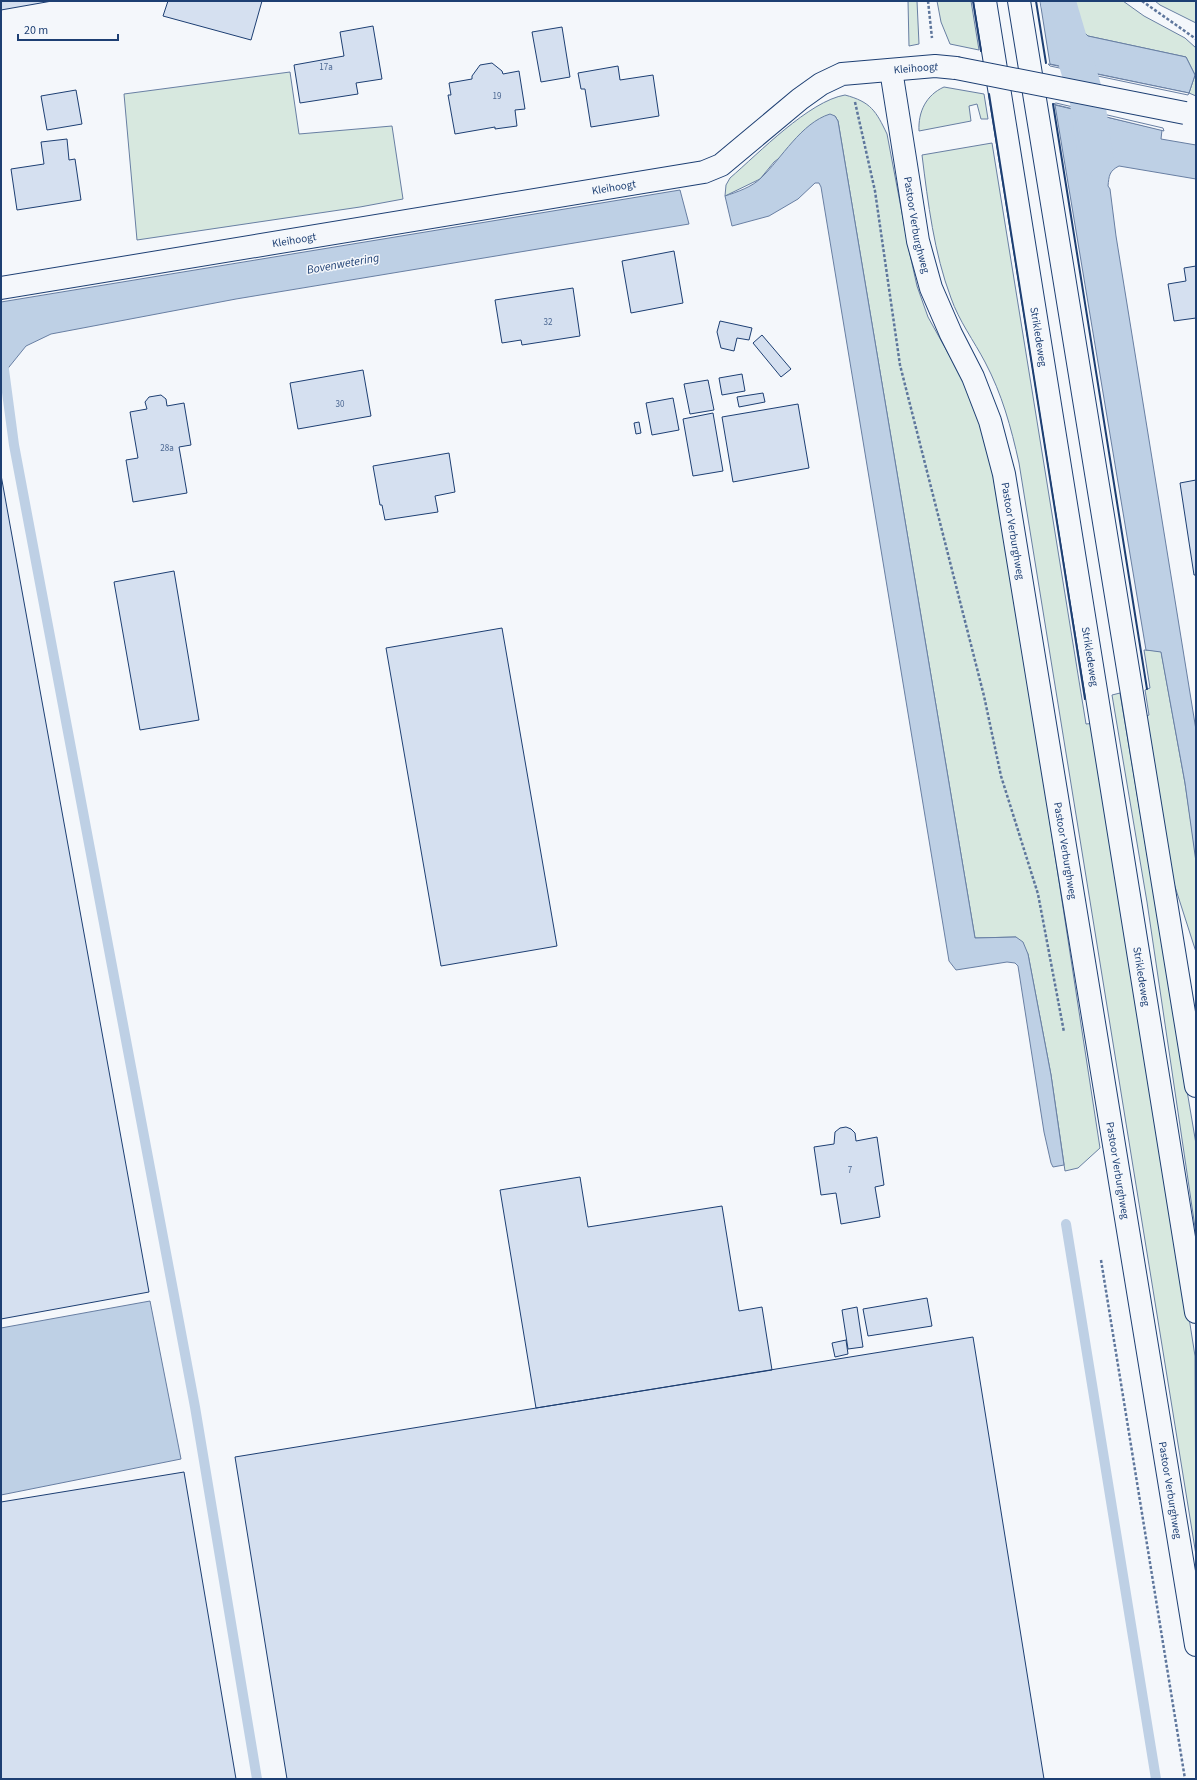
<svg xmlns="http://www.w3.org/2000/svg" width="1197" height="1780" font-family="'Source Sans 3',sans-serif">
<rect width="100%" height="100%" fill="#f4f7fb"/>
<path fill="#d7e8df" stroke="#687fa3" d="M908,1H917L919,44L909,46Z
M937,1H971L979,50L950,44L941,22Z
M1071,1H1123L1144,16L1185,38L1196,48V96L1189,93L1195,75L1186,57L1088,36L1075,23Z
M1155,1H1196V23L1160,5Z
M290,72L299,134L392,126L403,199L360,207L137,240L124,94Z
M944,87L984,94L988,119H981L977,104L969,106L971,121L919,131C918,112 926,95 944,87Z
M845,95C871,102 876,111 887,134L909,250L917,286L928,317L967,387L989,451L1033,712L1100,1148L1078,1168L1065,1171L1051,1075L1028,954L1016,937L975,938L838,121L835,116L774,162L760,179L725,196L726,185L730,178C759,153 809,101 845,95Z
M992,143L1086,724L1096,723L1195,1356L1196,1555L1019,463C1011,427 1002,394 985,362C974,341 959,321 951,298C934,253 928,203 922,155Z
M1144,650L1161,651L1185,783L1196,856V952L1169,868L1145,717L1149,715L1145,690L1150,688Z
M1120,693L1196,1144V1234L1147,902L1112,695Z"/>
<path fill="#bed0e5" stroke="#687fa3" d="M1040,1H1071L1075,23L1088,36L1186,57L1195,75L1189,93L1050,64Z
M1055,105L1162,130L1161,139L1196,145V179L1119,166C1109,171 1109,176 1108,186L1110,189L1116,236L1196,730V862L1185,783L1161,652L1146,650Z
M830,114L835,116L838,121L975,938L1016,937L1023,942L1028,954L1051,1075L1064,1165L1053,1167L1051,1163L1044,1132L1018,966L1015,963L1007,962L956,970L949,961L821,187L819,183H815L798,199L769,216L732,226L725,196C737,192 752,187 761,178C782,158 801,123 830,114Z
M680,190L689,224L236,299L51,334L26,346L5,372L1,367V302Z
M150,1301L181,1459L1,1495V1328Z"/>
<path fill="#f4f7fb" stroke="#687fa3" d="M1048,64L1189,93L1188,95L1050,66Z
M1056,103L1163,128L1164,131L1053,104Z"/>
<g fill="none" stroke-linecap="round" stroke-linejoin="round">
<path stroke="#bed0e5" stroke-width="10" d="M1,347L14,445L195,1407L257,1779
M1066,1224L1156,1779"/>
<path stroke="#bed0e5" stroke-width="35" d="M1058,1L1087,99L1096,159"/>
</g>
<path fill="#d5e0f0" stroke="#1d3f73" d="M1,1H52L1,10Z
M168,1H262L251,40L163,16Z
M373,26L382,79L356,83L358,94L300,103L294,65L344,56L340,32Z
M562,27L570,77L541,82L532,32Z
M492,63L502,71L503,74L519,71L525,109L515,110L517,126L495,129V127L455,134L448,95H451L449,83L472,79V76L480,65Z
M618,66L620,80L653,75L659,116L591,127L585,89H581L578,73Z
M76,90L82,124L47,130L41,96Z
M67,139L69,160L75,159L81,200L17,210L11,169L44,164L41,142Z
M674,251L683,303L631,313L622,261Z
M1196,266V318L1174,321L1168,284L1186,281L1184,268Z
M573,288L580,336L522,345L521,340L502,343L495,300Z
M720,321L752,328L749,340L737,338L734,351L721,348L717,332Z
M762,335L791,369L781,377L753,343Z
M363,370L371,416L298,429L290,383Z
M742,374L745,391L722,395L719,378Z
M708,380L714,410L690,414L684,384Z
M763,393L765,402L739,407L737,397Z
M161,395L166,399L167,406L184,403L191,445L179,447L187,493L133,502L126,460L138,458L130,412L147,409L145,402L149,397Z
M673,398L679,430L652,435L646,403Z
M798,404L809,468L733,482L722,417Z
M713,413L723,471L693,476L683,419Z
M639,422L641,433L636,434L634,423Z
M449,453L455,492L435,496L438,512L385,520L382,505H380L373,466Z
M1,475L149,1292L1,1319Z
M1196,480V575H1194L1180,483Z
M174,571L199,720L140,730L114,582Z
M502,628L557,946L441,966L386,648Z
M846,1127L851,1129L855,1133L856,1141L877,1137L884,1185L875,1187L880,1217L841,1224L836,1193L821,1195L814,1147L834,1144L835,1132L840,1128Z
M580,1177L588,1227L722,1206L739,1311L762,1307L772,1370L536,1408L500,1190Z
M927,1298L932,1326L868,1336L863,1309Z
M857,1307L863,1347L848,1349L842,1310Z
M973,1337L1044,1779H287L235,1457Z
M846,1340L848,1354L835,1357L832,1343Z
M184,1472L236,1779H1V1502Z"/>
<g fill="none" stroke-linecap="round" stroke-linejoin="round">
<g stroke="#1d3f73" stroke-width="24">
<g id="minor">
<path id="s1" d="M891,70L918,241L931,288L951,334L973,377L990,421L1004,474L1196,1645"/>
<path id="s2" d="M1,288L704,172L721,165L800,99L821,84L842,74L935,66L956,68"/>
</g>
</g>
<g stroke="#1d3f73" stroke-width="24">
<g id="major">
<path id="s3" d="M985,1L1196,1312"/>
<path d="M1019,1L1196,1086"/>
</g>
</g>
<path stroke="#5e769c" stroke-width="2.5" stroke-dasharray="3 2" stroke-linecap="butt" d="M928,1L932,38
M1142,1L1196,39
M855,102L875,191L900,365L984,696L1001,776L1038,894L1064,1032
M1101,1260L1185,1779"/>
<use href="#minor" stroke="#f4f7fb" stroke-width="22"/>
<use href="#major" stroke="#f4f7fb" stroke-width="22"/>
<g stroke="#1d3f73" stroke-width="24" stroke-linecap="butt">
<path id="minor-bridge" d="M956,68L1185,113"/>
</g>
<use href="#minor-bridge" stroke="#f4f7fb" stroke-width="22"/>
<path stroke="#1d3f73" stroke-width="2" d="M973,1L981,51
M1036,1L1046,63
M989,94L1085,699
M1053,104L1147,689"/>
</g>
<g text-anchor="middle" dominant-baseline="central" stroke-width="3" stroke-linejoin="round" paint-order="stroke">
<g font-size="9" fill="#4b6792">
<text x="326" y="67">17a</text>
<text x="497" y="96">19</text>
<text x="548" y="322">32</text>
<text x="340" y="404">30</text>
<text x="167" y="448">28a</text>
<text x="850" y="1170">7</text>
</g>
<g font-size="11" fill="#1d3f73" stroke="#f4f7fb">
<text stroke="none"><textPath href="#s2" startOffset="957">Kleihoogt</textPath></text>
<text stroke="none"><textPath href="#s2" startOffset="621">Kleihoogt</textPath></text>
<text stroke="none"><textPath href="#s1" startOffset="157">Pastoor Verburghweg</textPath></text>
<text stroke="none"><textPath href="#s2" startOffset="297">Kleihoogt</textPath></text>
<text stroke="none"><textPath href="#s3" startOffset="340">Strikledeweg</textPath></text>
<text stroke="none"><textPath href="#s1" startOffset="480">Pastoor Verburghweg</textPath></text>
<text stroke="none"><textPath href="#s3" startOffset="664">Strikledeweg</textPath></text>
<text stroke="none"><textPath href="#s1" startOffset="804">Pastoor Verburghweg</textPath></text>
<text stroke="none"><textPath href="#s3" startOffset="988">Strikledeweg</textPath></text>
<text stroke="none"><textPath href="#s1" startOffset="1128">Pastoor Verburghweg</textPath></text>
<text stroke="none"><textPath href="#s1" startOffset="1452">Pastoor Verburghweg</textPath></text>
</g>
<g font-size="12" font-style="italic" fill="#1d3f73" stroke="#f4f7fb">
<text transform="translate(343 264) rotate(-10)">Bovenwetering</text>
</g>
</g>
<rect width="1197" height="1780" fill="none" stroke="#1d3f73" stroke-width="4"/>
<path d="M18 34v6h100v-6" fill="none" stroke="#1d3f73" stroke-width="2"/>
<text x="24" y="34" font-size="12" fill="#1d3f73" stroke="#f4f7fb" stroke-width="3" paint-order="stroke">20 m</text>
</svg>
